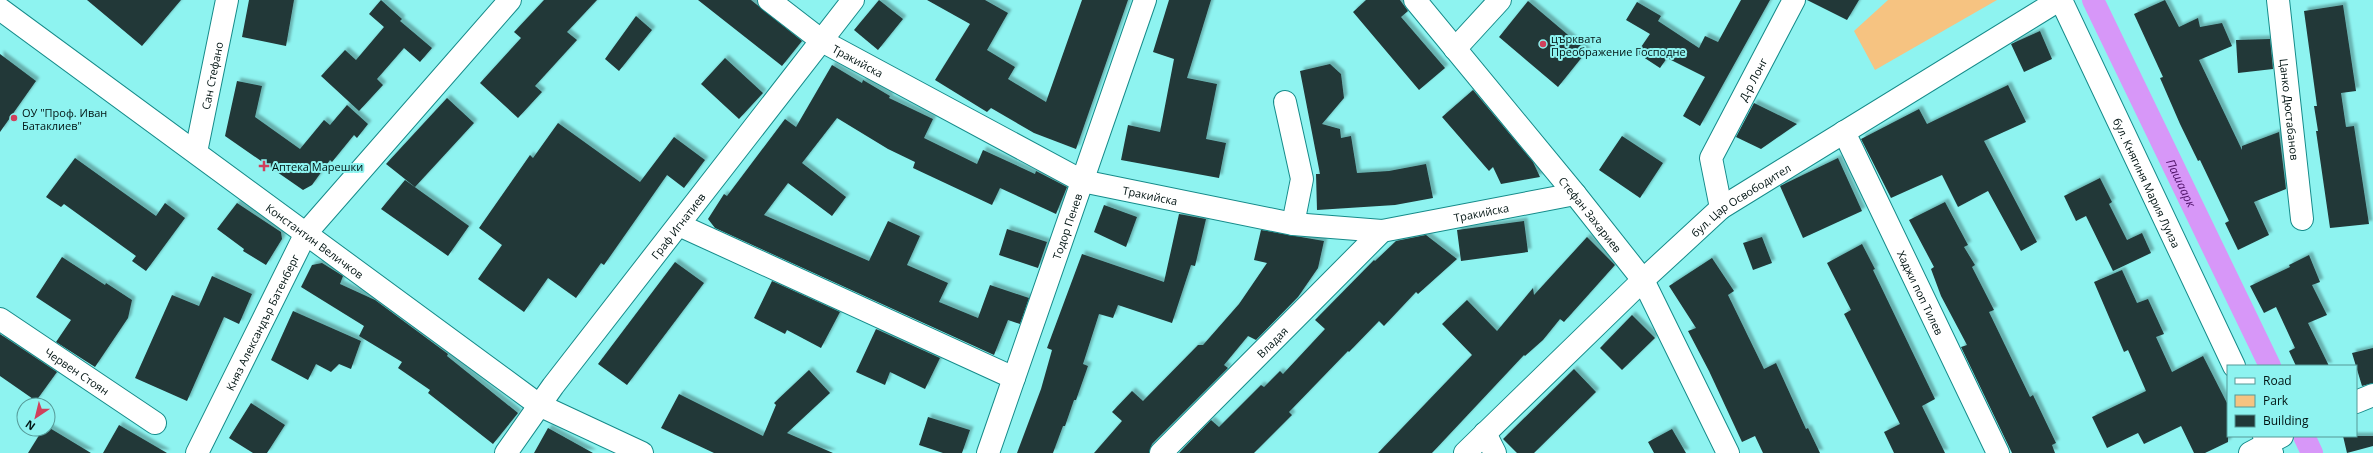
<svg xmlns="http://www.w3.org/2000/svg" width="2373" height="453" font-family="'Open Sans',sans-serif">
<defs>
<filter id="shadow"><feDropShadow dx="3.5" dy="-3.5" stdDeviation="1" flood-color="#0004"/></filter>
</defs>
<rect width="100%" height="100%" fill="#8ef3f0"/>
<path fill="#f6c381" d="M1888,0H1997L1875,70L1854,31Z"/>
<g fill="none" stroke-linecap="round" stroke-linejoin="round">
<g stroke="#d797f8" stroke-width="22">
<path id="s1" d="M2093,0L2270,366"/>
<path d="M2304,436L2312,453"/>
</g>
</g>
<path fill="#213838" filter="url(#shadow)" d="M87,0H181L142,46Z
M249,0H294L286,46L242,37Z
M381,0L402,19L400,21L432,48L420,62L404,48L377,79L383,85L359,111L321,76L345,50L356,60L384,27L369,14Z
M544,0H597L567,32L577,40L535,86L542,92L518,118L480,83L521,38L514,32Z
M698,0H751L802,41L782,66Z
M879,0L903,19L878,50L854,30Z
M927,0H985L1008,13L987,50L1015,67L1008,79L1046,102L1082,0H1128L1076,149L1034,133L991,108L987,112L935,80L970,24Z
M1169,0H1211L1187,78L1217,84L1206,139L1226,143L1219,178L1121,160L1128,125L1160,132L1174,59L1153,52Z
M1366,0H1400L1408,11L1401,17L1445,68L1419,90L1353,12Z
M1741,0H1770L1700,126L1683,116L1705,77L1667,58L1660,68L1637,53L1650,34L1626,20L1637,2L1661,16L1658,21L1699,48L1705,36L1718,42Z
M1807,0H1859L1847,20Z
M2165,0L2179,27L2198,18L2200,27L2222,23L2232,46L2199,60L2242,150V146L2279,132L2286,189L2254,202L2269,235L2238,250L2225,223L2229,221L2200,160L2198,161L2180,124L2160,78L2163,77L2134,14Z
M1528,1L1587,51L1558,87L1499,37Z
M2343,5L2356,91L2341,93L2346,127L2354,126L2369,224L2330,228L2316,131H2318L2314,106H2317L2304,11Z
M636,16L652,30L619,71L605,59Z
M2040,31L2052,59L2024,72L2011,44Z
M2270,39L2273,69L2238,73L2236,40Z
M0,54L36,81L0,132Z
M725,58L763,93L739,119L701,84Z
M1330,64L1341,74L1344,98L1322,124L1340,129L1341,138L1351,136L1357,173L1389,171L1426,164L1433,198L1395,205L1317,210L1316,174H1320L1300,71Z
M832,65L862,83L863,80L890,96L889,98L933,119L924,138L977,164L983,150L1035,174L1036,171L1067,187L1056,214L1000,188L992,205L913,168L915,162L888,149L837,118L802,163L846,197L832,216L788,183L764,215L869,261L888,221L920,236L907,265L948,283L939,302L978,318L990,285L1029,298L1020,324L1008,320L994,355L715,228L708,219L724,194L727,196L785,119L796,127Z
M237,81L262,86L255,117L300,149L324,120L330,125L347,105L368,124L357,138L354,135L332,162L330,160L312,185L303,190L225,136Z
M2008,85L2026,122L1984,141L2037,242L2021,251L1988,191L1958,207L1942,175L1891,198L1861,139L1919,109L1927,124Z
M1473,90L1533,162L1540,177L1501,184L1493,167L1489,171L1442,117Z
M447,98L474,123L415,187L386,164Z
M1754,103L1797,124L1761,149L1736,137Z
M558,123L640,182L674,137L705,160L684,188L667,175L604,265L601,263L576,298L548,278L524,312L478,279L502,245L479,228L530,155L533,158Z
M1622,136L1663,163L1640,198L1599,170Z
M75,158L156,216L165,203L185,218L146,271L132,261L136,256L64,204L61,207L46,197Z
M1838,158L1862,211L1803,238L1780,186Z
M2100,178L2112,202L2109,204L2127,240L2142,233L2151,253L2113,271L2086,216L2076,221L2064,196Z
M405,180L469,226L448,256L381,209Z
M1945,202L1968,245L1964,247L1975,265L1972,267L1994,310L1989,312L2030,397L2033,395L2056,443L2052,445L2055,453H2012L1961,347L1967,345L1941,296L1931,269L1934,267L1909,220Z
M237,203L281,232L282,239L266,265L243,251L244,249L217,229Z
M1104,205L1137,217L1126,247L1094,232Z
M1179,214L1206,219L1195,266L1191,265L1172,323L1118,305L1113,318L1099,314L1083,364L1088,366L1076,400H1074L1065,426H1063L1053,453H1017L1041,389L1052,350L1047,348L1082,254L1164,282Z
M1524,221L1528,252L1461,261L1457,230Z
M1007,229L1047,242L1038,268L999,255Z
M1261,230L1324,241L1318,268L1298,297L1256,340L1248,336L1224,365L1228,368L1152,444L1149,453H1094L1122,421L1112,412L1132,391L1143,401L1198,345H1203L1239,304L1267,263L1254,260Z
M1426,235L1457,259L1418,294L1416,292L1384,326L1379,321L1349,352L1348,351L1289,412L1292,415L1254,453H1179L1211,420L1219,427L1261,385L1264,387L1280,371L1283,374L1325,329L1315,320L1374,260L1375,261L1396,241Z
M1587,237L1615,265L1564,322L1560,319L1543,340L1525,356L1524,355L1432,453H1378L1472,355L1442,324L1467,300L1497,331L1533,288L1534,295Z
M1762,237L1772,263L1753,270L1743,243Z
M1862,244L1875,269L1873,270L1935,399L1922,406L1945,453H1894L1884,432L1900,424L1844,314L1851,310L1827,263Z
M2309,255L2320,282L2312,285L2327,315L2308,323L2329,366H2296L2289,351L2295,348L2276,307L2264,313L2250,286L2290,267L2289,265Z
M62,257L105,285L106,283L132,300L128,318L95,367L56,342L71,320L36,297Z
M1712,258L1734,291L1728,295L1764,369L1776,363L1806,429L1808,428L1820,453H1763L1755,436L1742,442L1709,371L1688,331L1696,328L1669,286Z
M675,262L704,283L627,385L598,364Z
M322,263L343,276L340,284L375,300L448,354L447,356L518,413L493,444L428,393L430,390L398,368L402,362L359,336L364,326L301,287L312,265Z
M2122,270L2137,303L2148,299L2164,334L2156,337L2172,372L2203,356L2228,405V442L2205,453H2194L2181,426L2144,444L2138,433L2107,448L2092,417L2146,391L2128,350L2124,352L2094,282Z
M212,276L252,294L239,324L224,317L187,401L135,378L172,295L199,306Z
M772,281L840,312L821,348L787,330L785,334L754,318Z
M293,311L361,341L351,369L339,364L331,372L316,364L308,380L271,360Z
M1632,315L1655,338L1622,370L1600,348Z
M876,329L940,358L925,389L890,372L885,385L856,372Z
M0,334L57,372L36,401L0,376Z
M2373,348V383L2362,386L2352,353Z
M1574,369L1596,392L1534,453H1517L1503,439Z
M809,370L830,393L787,433L833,453H714L661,428L679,394L763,436L776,405L774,403Z
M251,403L285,425L267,453H253L229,438Z
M928,417L970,430L962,453H943L919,445Z
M119,425L167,453H103Z
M48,427L91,453H28L43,429H48Z
M548,428L593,453H534Z
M1672,429L1686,453H1654L1648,442Z
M2343,436H2373V446L2347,453Z"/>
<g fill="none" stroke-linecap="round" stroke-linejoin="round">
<g stroke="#158b8a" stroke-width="24">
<g id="street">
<path id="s2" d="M769,0L822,41L1082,181L1293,224L1382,231L1575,194"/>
<path id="s3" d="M1415,0L1575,194L1643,280L1728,453"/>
<path id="s4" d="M2278,0L2302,219"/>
<path id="s5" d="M0,9L539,405L642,453"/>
<path d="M1455,49L1500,0"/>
<path d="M1285,102L1302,179L1293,224"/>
<path id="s6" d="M1844,132L1998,453"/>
<path id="s7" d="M196,152L227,0"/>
<path id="s8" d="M1721,208L1711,158L1794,0"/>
<path d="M679,225L1014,378"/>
<path id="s9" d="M0,319L155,423"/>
<path d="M2356,402L2373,395"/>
<path d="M1485,433L1495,453"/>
<path id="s10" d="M197,453L306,233L510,0"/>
<path id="s11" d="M506,453L553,386L853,0"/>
<path id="s12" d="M988,453L1145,0"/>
<path id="s13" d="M1161,453L1382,231"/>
<path d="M2250,453L2282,436"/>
</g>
</g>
<g stroke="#158b8a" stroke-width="24">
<g id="secondary">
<path id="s14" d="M2061,0L2234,366"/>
<path d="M2264,436L2272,453"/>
<path id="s15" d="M1465,453L1643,280L1721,208L2059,0"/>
</g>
</g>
<use href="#street" stroke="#fff" stroke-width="22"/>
<use href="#secondary" stroke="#fff" stroke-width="22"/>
</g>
<g fill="#d0405c" stroke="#8ef3f0" stroke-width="1.5">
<circle cx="1543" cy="44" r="4"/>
<circle cx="14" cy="118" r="4"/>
<path d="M262 160h4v4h4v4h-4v4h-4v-4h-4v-4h4z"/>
</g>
<g text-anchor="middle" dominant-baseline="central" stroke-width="4" stroke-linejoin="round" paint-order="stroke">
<g font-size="11" fill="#001312" stroke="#8ef3f0" text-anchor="start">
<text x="1551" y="38">църквата<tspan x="1551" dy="13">Преображение Господне</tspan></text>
<text x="22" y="112">ОУ "Проф. Иван<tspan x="22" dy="13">Батаклиев"</tspan></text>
<text x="272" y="166">Аптека Марешки</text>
</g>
<g font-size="11" fill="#001312" stroke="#8ef3f0">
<text stroke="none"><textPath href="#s2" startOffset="108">Тракийска</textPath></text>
<text stroke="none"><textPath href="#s7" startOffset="78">Сан Стефано</textPath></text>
<text stroke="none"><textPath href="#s8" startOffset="140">Д-р Лонг</textPath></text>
<text stroke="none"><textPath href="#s4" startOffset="110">Цанко Дюстабанов</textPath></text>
<text stroke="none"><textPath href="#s14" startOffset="202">бул. Княгиня Мария Луиза</textPath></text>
<text stroke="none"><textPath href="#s2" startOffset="432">Тракийска</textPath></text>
<text stroke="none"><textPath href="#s15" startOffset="375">бул. Цар Освободител</textPath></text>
<text stroke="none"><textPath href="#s2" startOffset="768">Тракийска</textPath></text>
<text stroke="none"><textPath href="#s3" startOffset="277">Стефан Захариев</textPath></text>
<text stroke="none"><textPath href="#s11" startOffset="285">Граф Игнатиев</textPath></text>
<text stroke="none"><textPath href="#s12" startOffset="240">Тодор Пенев</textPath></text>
<text stroke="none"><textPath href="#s5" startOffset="391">Константин Величков</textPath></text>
<text stroke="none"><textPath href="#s6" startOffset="178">Хаджи поп Тилев</textPath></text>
<text stroke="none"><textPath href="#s10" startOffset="146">Княз Александър Батенберг</textPath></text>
<text stroke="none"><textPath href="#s13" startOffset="157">Владая</textPath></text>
<text stroke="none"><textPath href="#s9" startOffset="93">Червен Стоян</textPath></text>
</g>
<g font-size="12" font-style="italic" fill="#501369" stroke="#8ef3f0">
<text stroke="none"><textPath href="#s1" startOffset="203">Пашаарк</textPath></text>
</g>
</g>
<rect x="2227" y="365" width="130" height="72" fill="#8ef3f0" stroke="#559997"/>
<rect x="2235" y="378" width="20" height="6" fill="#ffffff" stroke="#559997"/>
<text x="2263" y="385" font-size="12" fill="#001312">Road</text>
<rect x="2235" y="395" width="20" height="12" fill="#f6c381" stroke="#559997"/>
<text x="2263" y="405" font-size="12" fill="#001312">Park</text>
<rect x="2235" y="415" width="20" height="12" fill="#213838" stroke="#559997"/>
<text x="2263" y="425" font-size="12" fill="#001312">Building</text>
<g transform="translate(36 417) rotate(215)"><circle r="19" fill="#8ef3f0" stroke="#559997"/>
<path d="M0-3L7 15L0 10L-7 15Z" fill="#d0405c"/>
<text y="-6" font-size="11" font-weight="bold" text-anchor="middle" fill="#001312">N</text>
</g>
</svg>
